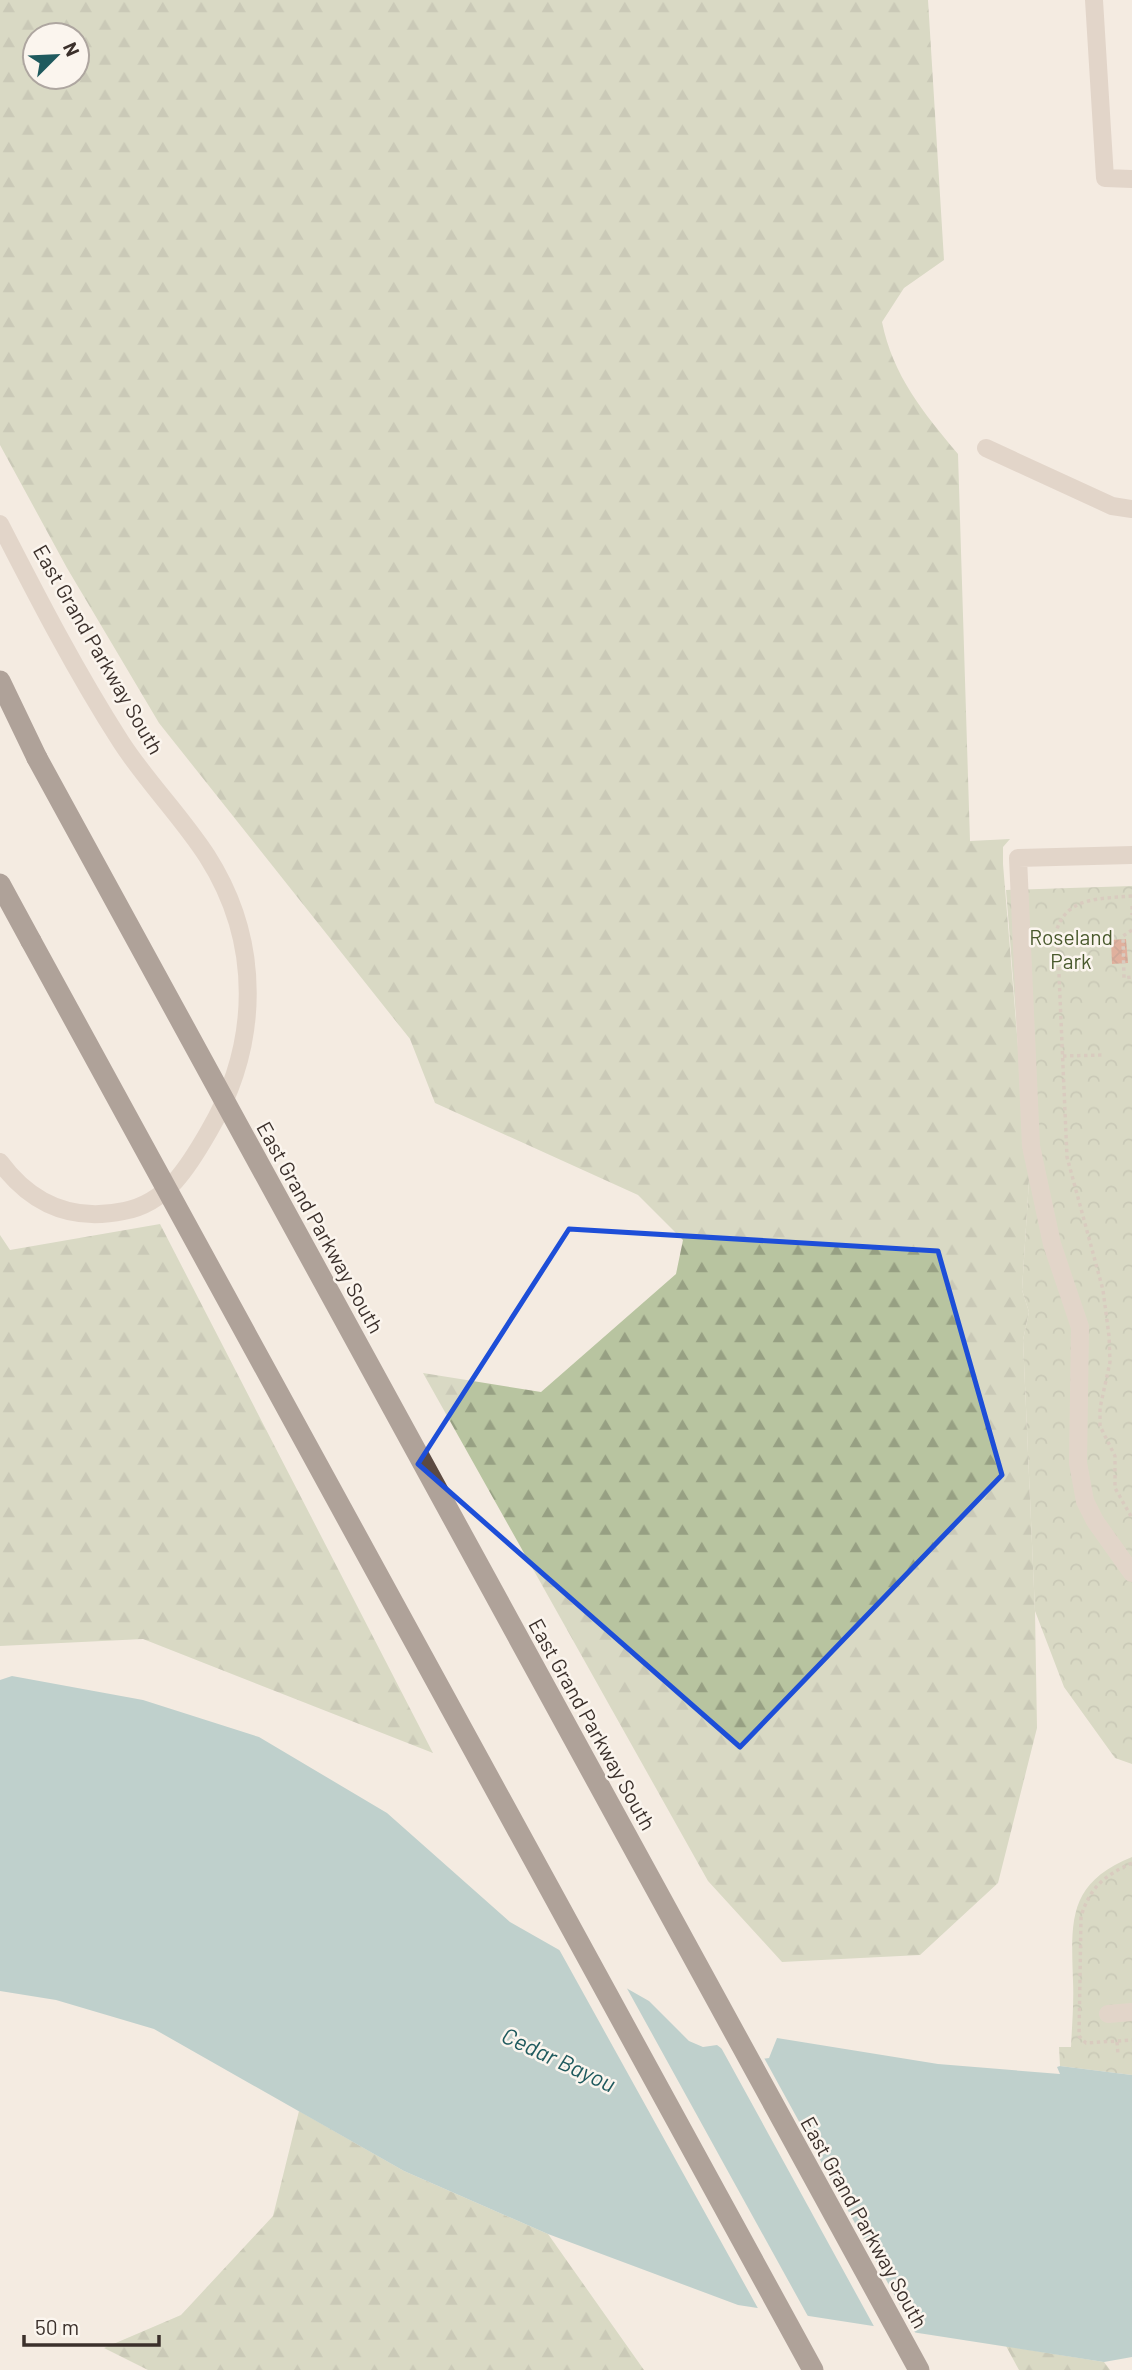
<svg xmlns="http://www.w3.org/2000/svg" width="1132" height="2370" font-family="Barlow,sans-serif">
<defs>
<pattern id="forest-firs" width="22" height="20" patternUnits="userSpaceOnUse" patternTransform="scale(1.75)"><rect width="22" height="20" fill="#b8c4a0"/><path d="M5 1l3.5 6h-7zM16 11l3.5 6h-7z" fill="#97a083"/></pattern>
<pattern id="park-crowns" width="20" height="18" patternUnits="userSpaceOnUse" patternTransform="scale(1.75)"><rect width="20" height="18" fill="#b8c4a0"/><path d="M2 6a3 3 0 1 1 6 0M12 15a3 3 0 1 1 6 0" fill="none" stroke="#97a083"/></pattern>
<pattern id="building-cross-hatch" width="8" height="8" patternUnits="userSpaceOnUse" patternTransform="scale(1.75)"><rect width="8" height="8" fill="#c8694b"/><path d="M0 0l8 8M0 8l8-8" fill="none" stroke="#a4573f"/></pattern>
</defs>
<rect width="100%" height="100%" fill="#f4ebe1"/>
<path fill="url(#forest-firs)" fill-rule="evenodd" d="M0,0H928L944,260L904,288L882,322C893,376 923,412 958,454L970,841L1010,839L1003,847V864L1029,1180L1022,1290L1029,1312L1023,1340L1035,1611L1037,1728L998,1883L920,1955L782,1962L708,1881L423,1373L541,1392L676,1274L683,1240L638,1195L435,1103L410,1039L159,723L67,568L0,445ZM35,35H77V77H35Z
M160,1224L433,1753L143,1639L0,1646V1235L10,1250Z
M299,2111L404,2171L548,2234L644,2370H148L104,2348L181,2315L273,2216Z
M1006,2346L1104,2362L1110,2370H1019Z"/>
<path fill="url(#park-crowns)" d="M1132,886V1764L1115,1758L1064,1687L1035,1611L1023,1340L1029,1312L1022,1290L1029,1180L1006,890Z
M1132,1857V2075L1060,2066L1059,2047H1071C1072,2025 1074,2003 1073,1981C1071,1920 1068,1883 1132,1857Z"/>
<path fill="#7fb0b2" d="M12,1676L143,1700L259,1737L387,1813L510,1922L649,2001L689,2041L703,2047L717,2045C731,2057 750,2061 769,2058L777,2038L938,2064L1060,2074L1057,2067L1060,2066L1132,2075V2357L1104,2362L738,2305L548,2234L404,2171L154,2029L56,2000L0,1991V1680Z"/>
<path fill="#f4ebe1" d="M555,1942L624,1983L810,2320L760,2312Z
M718,2042L729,2050L763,2056L917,2336L876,2330Z"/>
<path fill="url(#building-cross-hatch)" d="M1126,939L1128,963L1112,964L1111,940Z"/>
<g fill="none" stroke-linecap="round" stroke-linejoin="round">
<path stroke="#b9a596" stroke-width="3.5" stroke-dasharray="3.5 3.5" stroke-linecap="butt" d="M1132,896C1102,899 1068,896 1057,929L1067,1157L1103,1290L1109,1336L1110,1362L1100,1408V1426L1115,1456V1488L1132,1518
M1132,906V915
M1132,930L1123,936L1124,978L1132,977
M1063,1056L1103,1055
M1132,1863C1105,1875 1089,1888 1081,1917L1079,2036L1086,2043L1132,2040
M1117,2042L1118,2055"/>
<path stroke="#cdbbac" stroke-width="18" d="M1094,0L1105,178L1132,179
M986,448L1112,506L1132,509
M0,524C38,598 76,672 121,742C147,782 181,816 207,856C262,942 260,1044 209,1131C189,1166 167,1203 124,1211C72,1222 31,1204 0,1162
M1132,855L1018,858L1031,1146L1052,1244L1080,1327L1078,1463L1085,1501L1095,1521L1132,1573
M1108,2014L1132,2012"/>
<path stroke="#5c4a42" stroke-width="21" d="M0,681L37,758
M0,884L31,941"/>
<path stroke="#5c4a42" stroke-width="21" d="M37,758L919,2370
M31,941L813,2370"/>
</g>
<path d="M0 0H1132V2370H0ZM569,1229L938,1251L1002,1475L740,1747L418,1464Z" fill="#f4ebe1" fill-opacity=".55" fill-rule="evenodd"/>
<path fill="none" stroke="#1d4ed8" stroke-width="5" stroke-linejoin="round" d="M569,1229L938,1251L1002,1475L740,1747L418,1464Z"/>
<g text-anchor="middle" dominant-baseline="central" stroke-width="5" stroke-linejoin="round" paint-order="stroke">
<g font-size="21" fill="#3b302b" stroke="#fbf5ee">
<text transform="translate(99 649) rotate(60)">East Grand Parkway South</text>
<text transform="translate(321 1227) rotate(61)">East Grand Parkway South</text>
<text transform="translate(593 1724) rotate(61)">East Grand Parkway South</text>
<text transform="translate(865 2222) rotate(61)">East Grand Parkway South</text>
</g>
<g font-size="21" fill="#4a5a2e" stroke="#fbf5ee">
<text x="1071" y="936">Roseland<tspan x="1071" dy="24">Park</tspan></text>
</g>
<g font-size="23" font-style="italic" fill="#1f5a5e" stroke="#fbf5ee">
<text transform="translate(559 2059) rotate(25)">Cedar Bayou</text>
</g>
</g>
<g transform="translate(56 56) rotate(66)"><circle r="33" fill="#fbf5ee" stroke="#aea6a0" stroke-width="2"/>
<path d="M0-5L12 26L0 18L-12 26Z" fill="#1f5a5e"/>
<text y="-10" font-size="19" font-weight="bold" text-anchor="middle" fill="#3b302b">N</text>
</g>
<path d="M24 2335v10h135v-10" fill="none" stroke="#3b302b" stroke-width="3.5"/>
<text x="35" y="2335" font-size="21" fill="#3b302b" stroke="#fbf5ee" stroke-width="5" paint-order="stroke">50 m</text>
</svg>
